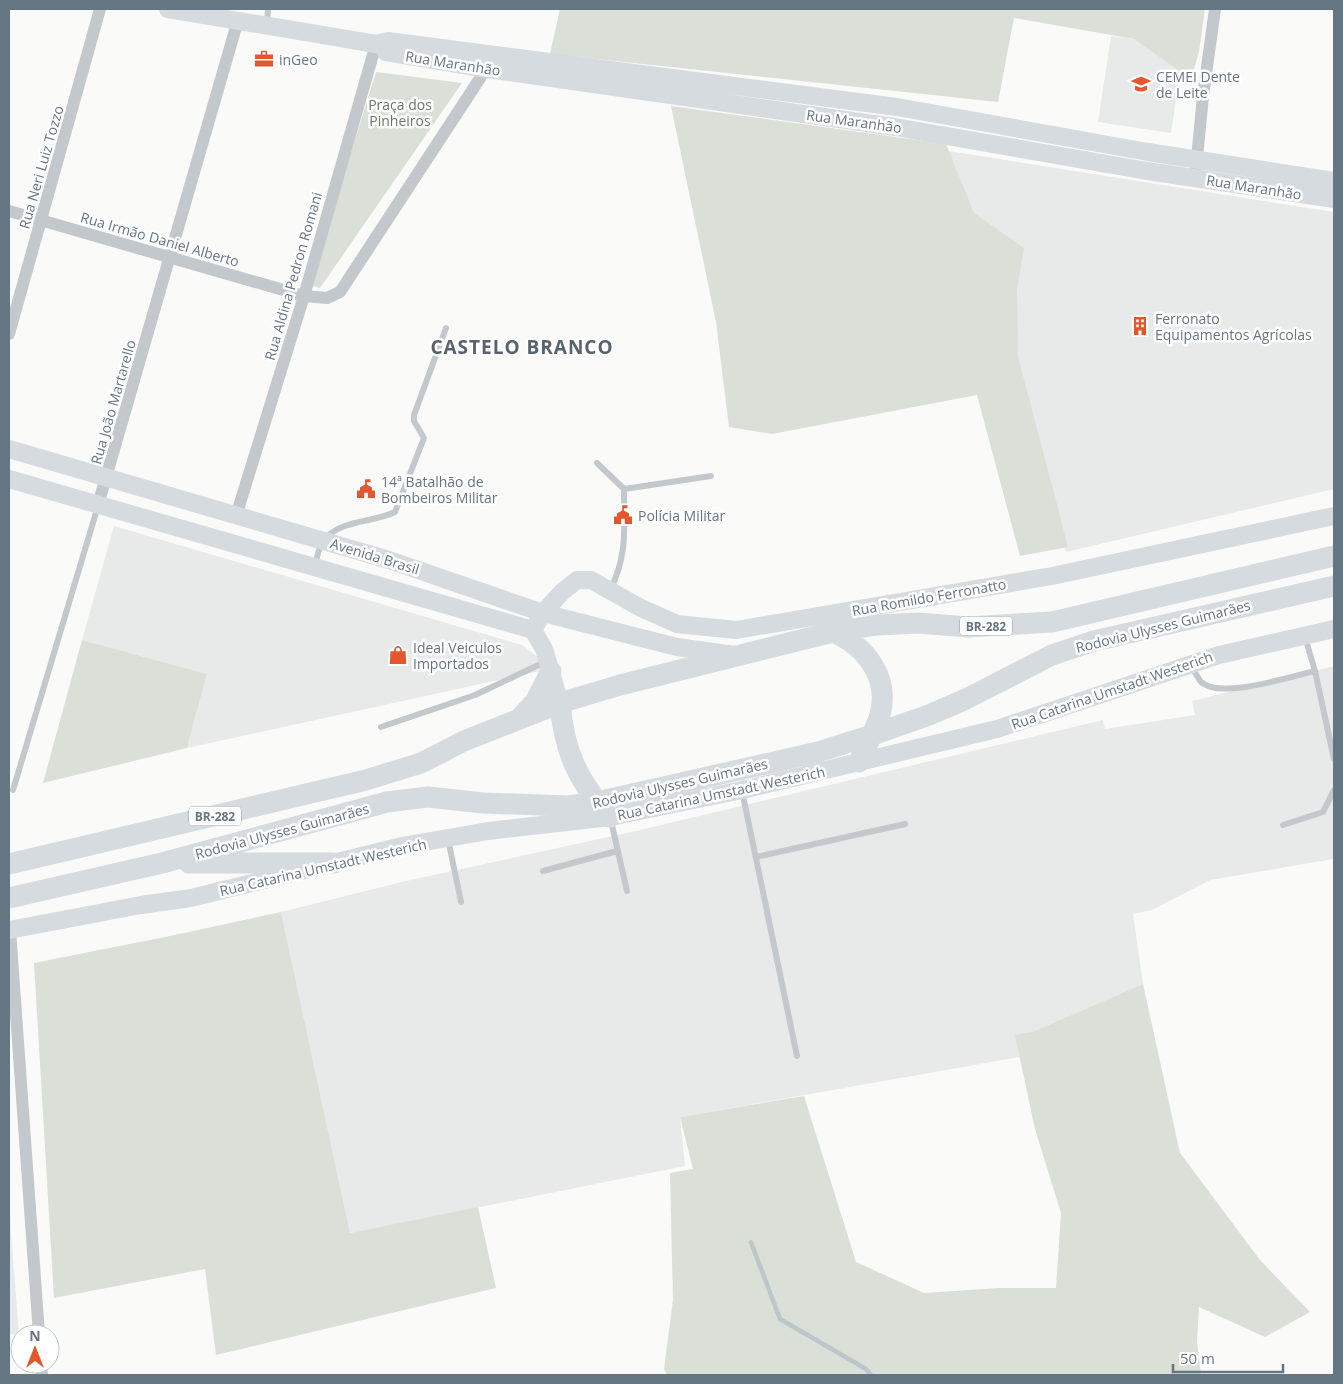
<svg xmlns="http://www.w3.org/2000/svg" width="1343" height="1384" font-family="'Open Sans',sans-serif">
<rect width="100%" height="100%" fill="#fafaf8"/>
<path fill="#e8e9e9" d="M1111,36L1184,46L1171,133L1098,122Z
M942,150L1334,212V489L1066,552Z
M114,526L522,645L540,659V671L187,748L207,674L82,640Z
M1334,666V859L1210,880L1152,910L1133,914L1143,984L1033,1033L1016,1035L1020,1057L680,1117L685,1166L350,1233L281,912L406,881L636,831L1103,720L1105,729L1195,715L1192,701Z
M9,1194L11,1233L19,1335L9,1334Z"/>
<path fill="#dadfd7" d="M560,9H1205L1199,52L1191,79L1134,39L1014,18L998,102L550,54Z
M376,72L462,83L320,288L310,285Z
M671,106L946,144L974,213L1024,248L1017,289L1018,356L1068,547L1020,556L977,395L772,434L729,427L716,322Z
M82,640L207,674L187,748L43,783Z
M281,912L350,1233L478,1207L496,1288L216,1355L205,1269L54,1298L34,963L170,936Z
M1143,984L1180,1153L1260,1260L1310,1312L1265,1337L1199,1307L1197,1342L1201,1375H667L664,1369L673,1300L670,1173L693,1169L680,1117L804,1096L856,1262L924,1293L999,1288H1056L1061,1213L1035,1129L1015,1035L1033,1032Z"/>
<g fill="none" stroke-linecap="round" stroke-linejoin="round">
<path stroke="#bbc7cb" stroke-width="4.5" d="M751,1242L780,1319L866,1369L871,1375"/>
<path stroke="#c3c8cc" stroke-width="6" d="M267,24L268,9
M597,463L624,489C624,527 628,555 610,590
M624,489L711,476
M315,565C317,558 319,545 324,540C341,519 373,523 395,512L424,438L414,421V415L446,328
M1305,637L1315,671L1334,759
M1191,665C1194,670 1197,677 1201,682C1221,700 1291,676 1315,671
M381,727L475,695L547,661
M13,790L98,506
M742,791L797,1056
M611,821L627,891
M1283,825L1323,812L1334,790
M448,839L461,902
M756,857L905,824
M543,871L617,851"/>
<path stroke="#c3c8cc" stroke-width="12" d="M1196,168L1203,96L1215,9
M9,211L304,296L327,298L340,292L490,63
M9,334L100,9
M98,505L238,20
M236,516L304,296L376,44
M10,930L39,1334
M41,1364L42,1375"/>
<path stroke="#d6dbdf" stroke-width="18" d="M168,9L376,44L388,41L897,107L1148,152L1334,181
M386,52L487,69L895,127L1147,171L1334,199
M9,449L389,560L543,613L677,647L735,655
M9,479L533,630L544,649L560,703
M533,630L543,613L562,592L577,580H591L641,608L677,624L736,630L1052,576L1334,516
M9,930L141,905L191,898L402,846L488,831L610,817L742,790L997,729L1219,655L1334,629"/>
<path stroke="#d6dbdf" stroke-width="21" d="M833,632C866,646 890,678 880,715C875,731 866,747 859,762
M560,703C564,752 578,781 610,817
M521,717L535,702L551,671
M189,863H334
M9,864L366,780L421,763L464,741L560,703L620,685L833,632L877,625L918,623L968,627L1052,622L1334,556
M9,898L162,863L387,802L428,797L483,803L541,805L568,806L597,802L818,752L872,735L929,715L966,699L1052,655L1094,641L1334,586"/>
</g>
<defs>
<g id="office-bare" transform="scale(1.5)"><path d="M-6-3h4V-5.5h4V-3h4V5H-6ZM-1-4.5V-3h2v-1.5ZM-6 0V1H6V0Z" fill="#e4572e" stroke="#fff" stroke-width="2.5" paint-order="stroke"/></g>
<g id="school-bare" transform="scale(1.5)"><path d="M0-5L7-2L0 1L-7-2ZM-4 1L0 2.5L4 1V4Q0 6-4 4Z" fill="#e4572e" stroke="#fff" stroke-width="2.5" paint-order="stroke"/></g>
<g id="building-bare" transform="scale(1.5)"><path d="M-4-6H4V6H1V3H-1V6H-4ZM-2.5-4.3h1.7v1.8h-1.7ZM.8-4.3h1.7v1.8H.8ZM-2.5-1h1.7V.8h-1.7ZM.8-1h1.7V.8H.8Z" fill="#e4572e" stroke="#fff" stroke-width="2.5" paint-order="stroke"/></g>
<g id="civic-bare" transform="scale(1.5)"><path d="M-.6-6.5H3V-4.5H.6V-3L4-1V1h2V6H-6V1h2V-1L-.6-3ZM-1.2 2.5V6h2.4V2.5Z" fill="#e4572e" stroke="#fff" stroke-width="2.5" paint-order="stroke"/></g>
<g id="shop-bare" transform="scale(1.5)"><path d="M-5-2.5h2.3a2.7 3.5 0 0 1 5.4 0H5L5.5 6h-11ZM-1.5-2.5h3a1.5 2.3 0 0 0-3 0Z" fill="#e4572e" stroke="#fff" stroke-width="2.5" paint-order="stroke"/></g>
</defs>
<g fill-rule="evenodd">
<use href="#office-bare" x="264" y="59"/>
<use href="#school-bare" x="1141" y="84"/>
<use href="#building-bare" x="1140" y="326"/>
<use href="#civic-bare" x="366" y="489"/>
<use href="#civic-bare" x="623" y="515"/>
<use href="#shop-bare" x="398" y="655"/>
</g>
<g text-anchor="middle" dominant-baseline="central" stroke-width="5" stroke-linejoin="round" paint-order="stroke">
<g fill="#fff" stroke="#939fa8" stroke-width="1">
<rect x="960" y="616.5" width="52" height="19" rx="4"/>
<rect x="189" y="806.5" width="52" height="19" rx="4"/>
</g>
<g font-size="12" font-weight="bold" fill="#657683">
<text x="986" y="626">BR-282</text>
<text x="215" y="816">BR-282</text>
</g>
<g font-size="14" fill="#657683" stroke="#fff" text-anchor="start">
<text x="279" y="59">inGeo</text>
<text x="1156" y="76">CEMEI Dente<tspan x="1156" dy="16">de Leite</tspan></text>
<text x="1155" y="318">Ferronato<tspan x="1155" dy="16">Equipamentos Agrícolas</tspan></text>
<text x="381" y="481">14ª Batalhão de<tspan x="381" dy="16">Bombeiros Militar</tspan></text>
<text x="638" y="515">Polícia Militar</text>
<text x="413" y="647">Ideal Veiculos<tspan x="413" dy="16">Importados</tspan></text>
</g>
<g font-size="14" fill="#657683" stroke="#fff">
<text transform="translate(453 63) rotate(9)">Rua Maranhão</text>
<text transform="translate(854 121) rotate(8)">Rua Maranhão</text>
<text transform="translate(41 167) rotate(-74)">Rua Neri Luiz Tozzo</text>
<text transform="translate(1254 187) rotate(9)">Rua Maranhão</text>
<text transform="translate(160 239) rotate(16)">Rua Irmão Daniel Alberto</text>
<text transform="translate(293 276) rotate(-74)">Rua Aldina Pedron Romani</text>
<text transform="translate(113 402) rotate(-74)">Rua João Martarello</text>
<text transform="translate(375 556) rotate(17)">Avenida Brasil</text>
<text transform="translate(929 597) rotate(-10)">Rua Romildo Ferronatto</text>
<text transform="translate(1163 626) rotate(-14)">Rodovia Ulysses Guimarães</text>
<text transform="translate(1112 690) rotate(-19)">Rua Catarina Umstadt Westerich</text>
<text transform="translate(680 783) rotate(-13)">Rodovia Ulysses Guimarães</text>
<text transform="translate(721 793) rotate(-12)">Rua Catarina Umstadt Westerich</text>
<text transform="translate(282 831) rotate(-15)">Rodovia Ulysses Guimarães</text>
<text transform="translate(323 867) rotate(-13)">Rua Catarina Umstadt Westerich</text>
</g>
<g font-size="14" fill="#687a64" stroke="#fff">
<text x="400" y="104">Praça dos<tspan x="400" dy="16">Pinheiros</tspan></text>
</g>
<g font-size="19" font-weight="bold" letter-spacing="1" fill="#57646e" stroke="#fff">
<text x="522" y="347">CASTELO BRANCO</text>
</g>
</g>
<rect width="1343" height="1384" fill="none" stroke="#657683" stroke-width="20"/>
<g transform="translate(35 1349)"><circle r="24" fill="#ffffff" stroke="#c1c8cd"/>
<path d="M0-4L9 19L0 12L-9 19Z" fill="#e4572e"/>
<text y="-8" font-size="14" font-weight="bold" text-anchor="middle" fill="#657683">N</text>
</g>
<path d="M1173 1364v8h110v-8" fill="none" stroke="#657683" stroke-width="2.5"/>
<text x="1180" y="1364" font-size="15" fill="#657683" stroke="#ffffff" stroke-width="4" paint-order="stroke">50 m</text>
</svg>
